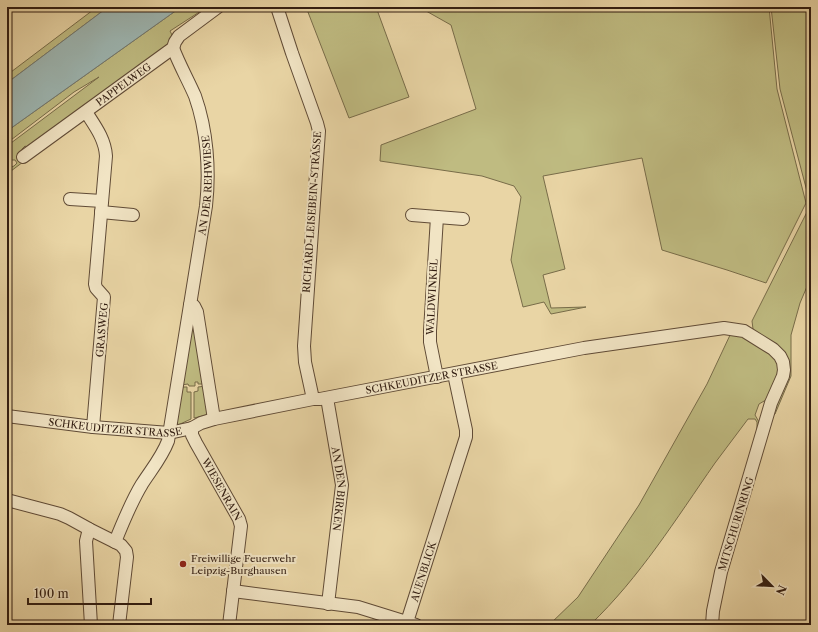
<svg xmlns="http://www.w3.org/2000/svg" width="818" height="632" font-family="'Libre Caslon Text',serif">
<rect width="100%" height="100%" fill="#e9d5a5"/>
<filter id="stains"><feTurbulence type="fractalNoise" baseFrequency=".005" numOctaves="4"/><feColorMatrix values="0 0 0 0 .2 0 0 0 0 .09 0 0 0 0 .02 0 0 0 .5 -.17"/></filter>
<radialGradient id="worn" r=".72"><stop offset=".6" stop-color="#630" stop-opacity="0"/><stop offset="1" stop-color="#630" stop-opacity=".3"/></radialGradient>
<path fill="#bfbb81" stroke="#786c49" d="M97,7H108L7,83V75Z
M181,7H207L170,31L173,37L171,42L27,147L25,146L22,149L23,162L7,174V169L14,166L17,163L15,160H7V146L99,77L74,92L7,143V131Z
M306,7H376L409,97L349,118Z
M419,7H769L777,89L806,203L766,283L727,270L662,250L642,158L543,176L565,269L543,275L551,308L586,307L551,314L544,302L523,307L511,260L521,197L514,186L482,176L380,161L381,145L476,109L451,25Z
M771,7H811V197L809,199L780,89Z
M811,204V277L800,303L791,335V376L775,414L772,416L787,371L753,329L752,321Z
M192,323H195L206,384H198V382H195V386H189L188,384L181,385Z
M731,333L748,337L771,352L777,358L780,365L781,370L778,385L771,397L759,404L755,415L759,422L760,427L719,569L710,611L707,613C719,551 739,491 757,432V422L755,419H748C737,434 726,448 715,463C676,519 640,577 590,625H549L578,597L639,505L707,384Z
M206,386L211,414L194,418V392L198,391V387Z
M180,387H187V392H191V419L178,425L175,417Z"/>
<path fill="#9db6b2" stroke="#727972" d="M108,7H181L7,131V83Z"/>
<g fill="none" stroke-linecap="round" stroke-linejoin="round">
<g stroke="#604b36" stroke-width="14">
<g id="minor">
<path d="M277,7L292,53L317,123L319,131L304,346L305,362L313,399"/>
<path d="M86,112C95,126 105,139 106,156L95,284L96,288L104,297L93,427"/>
<path id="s1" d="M23,157L173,48L175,42L179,36L218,7"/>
<path d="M70,199L102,201"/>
<path d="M101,212L133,215"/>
<path d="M412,215L463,219"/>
<path d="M437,217L430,331V342L437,377"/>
<path d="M190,305L194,306L197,312L214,419"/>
<path id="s2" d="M327,398L342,485L328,604"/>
<path id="s3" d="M7,416L93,427L169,433L192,428L201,423L214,419L313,399H320L584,348L724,328L744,331L773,349L780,356L783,362L784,370L783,376L771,403L721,572L713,611L712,625"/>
<path id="s4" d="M192,428V435L196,443L239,519L241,526L229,625"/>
<path d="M7,500L60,514L69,518L89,529L121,545L126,551L127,557L119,625"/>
<path d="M89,529L86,541L91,625"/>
<path id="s5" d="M115,542C123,522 131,502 142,484C151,470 162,457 168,441L206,206C210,170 207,130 195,96C188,80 179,64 173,48"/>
<path d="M233,591L358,607L416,625"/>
<path id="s6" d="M407,622L466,437V430L454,374"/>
</g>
</g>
<use href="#minor" stroke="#f1e4c4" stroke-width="12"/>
</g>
<circle fill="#8f2418" stroke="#f1e4c4" stroke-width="1.5" cx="183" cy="564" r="4"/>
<g text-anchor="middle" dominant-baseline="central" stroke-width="4" stroke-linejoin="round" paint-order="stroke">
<g font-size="10" fill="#321d11" stroke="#f1e4c4">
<text stroke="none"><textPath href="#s1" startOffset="124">PAPPELWEG</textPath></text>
<text stroke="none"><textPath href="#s5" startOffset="373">AN DER REHWIESE</textPath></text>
<text transform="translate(312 212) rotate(-86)">RICHARD-LEISEBEIN-STRASSE</text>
<text transform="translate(432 297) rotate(-87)">WALDWINKEL</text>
<text transform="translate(102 330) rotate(-85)">GRASWEG</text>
<text stroke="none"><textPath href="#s3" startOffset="432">SCHKEUDITZER STRASSE</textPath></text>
<text stroke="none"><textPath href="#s3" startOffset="109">SCHKEUDITZER STRASSE</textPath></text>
<text stroke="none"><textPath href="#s2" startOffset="92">AN DEN BIRKEN</textPath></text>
<text stroke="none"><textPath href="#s4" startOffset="69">WIESENRAIN</textPath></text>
<text transform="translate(736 524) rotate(-73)">MITSCHURINRING</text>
<text stroke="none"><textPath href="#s6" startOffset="53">AUENBLICK</textPath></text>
</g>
<g font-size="10" fill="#321d11" stroke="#f1e4c4" text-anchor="start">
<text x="191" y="558">Freiwillige Feuerwehr<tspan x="191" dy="12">Leipzig-Burghausen</tspan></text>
</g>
</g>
<rect width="818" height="632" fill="none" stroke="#e9d5a5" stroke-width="24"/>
<rect x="8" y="8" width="802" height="616" fill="none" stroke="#321d11" stroke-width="2"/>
<rect x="12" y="12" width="794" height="608" fill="none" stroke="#321d11"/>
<g transform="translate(772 586) rotate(114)" stroke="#f1e4c4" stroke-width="3" paint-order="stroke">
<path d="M0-3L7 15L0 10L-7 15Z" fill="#321d11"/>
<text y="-6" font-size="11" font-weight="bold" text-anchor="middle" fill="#321d11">N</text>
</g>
<path d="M28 598v6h123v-6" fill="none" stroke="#321d11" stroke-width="2"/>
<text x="34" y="598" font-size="12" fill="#321d11" stroke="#f1e4c4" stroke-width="3" paint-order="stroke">100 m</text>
<rect width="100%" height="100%" filter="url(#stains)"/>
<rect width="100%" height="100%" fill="url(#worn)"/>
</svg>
